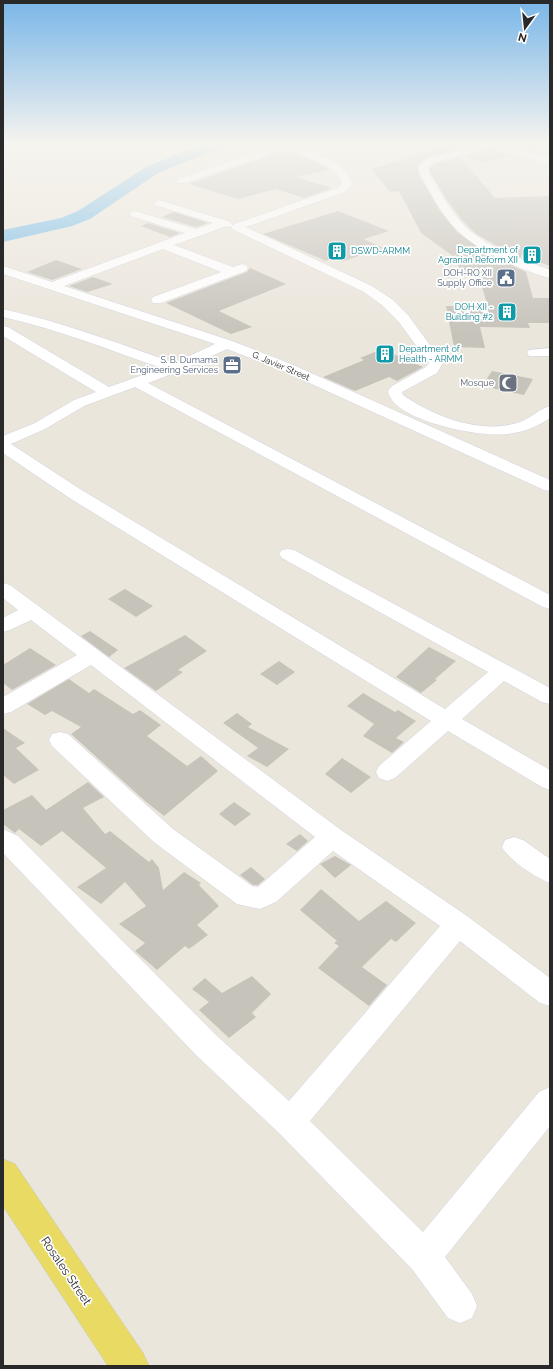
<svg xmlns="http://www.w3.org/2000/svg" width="553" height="1369" font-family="Raleway,sans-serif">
<rect width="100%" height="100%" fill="#ebe6dc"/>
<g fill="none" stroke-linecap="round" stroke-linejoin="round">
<path fill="#74bae7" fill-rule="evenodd" d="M208,142H230L228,145L158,173L90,219L72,226L3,242V230L61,218L78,211L146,167Z"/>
</g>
<path fill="#c6c3bb" d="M432,142H478L427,158L418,165V173L440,211L457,232L488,254L526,272L533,298H550V323H528L530,328L480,327L485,348L454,347L446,306L488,307L477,270H459L456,255L453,256L421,233L399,191L390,192L372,169L438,148L432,146Z
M502,142H539L540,146L528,150Z
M491,149L512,155L485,163L464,156Z
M284,151L317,162L329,170L295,177L332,188L304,198L276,189L238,199L189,184Z
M460,157L495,198L550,196V266L521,255L522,258L495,245L475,233L461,219L447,200L430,172V168L434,164Z
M338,211L389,231L364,239L383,248L344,261L334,257L326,261L263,234Z
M174,212L208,223L196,227L162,217Z
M148,223L180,233L170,237L141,226Z
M56,260L82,269L52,280L27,272Z
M250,268L286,284L219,311L252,327L231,334L166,303L247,272Z
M93,277L113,284L87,292L69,286Z
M382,349L423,367L397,381L389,377L355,391L323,377L364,360L360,358Z
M492,371L533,379L524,395L482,386Z
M125,589L153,606L136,617L108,599Z
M90,631L118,650L109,657L81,636Z
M185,635L207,651L178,670L183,672L156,691L124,668Z
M429,647L456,661L435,679L437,680L421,693L396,677Z
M30,648L56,665L12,690L3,683V665Z
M279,661L295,672L277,685L260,674Z
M69,679L89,693L94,689L133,714L140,710L161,725L147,736L187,766L201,756L218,771L164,816L145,801L71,734L81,727L52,711L45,715L27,704Z
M363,693L395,712L398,710L416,721L396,738L404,742L392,753L363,736L374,724L347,706Z
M237,713L252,724L248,727L289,749L267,767L247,756L258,748L223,723Z
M3,728L25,743L16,748L39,770L14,784L3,775Z
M342,758L371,777L351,793L325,774Z
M88,782L104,797L83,808L105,834L110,831L149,862L152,859L159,868L163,890L184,872L201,883L199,885L219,906L197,925L208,935L189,949L185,946L157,970L135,951L145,943L119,924L146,906L125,882L101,904L77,887L106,868L62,831L41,846L19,829L15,833L3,824V810L32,795L46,810Z
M234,802L251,814L235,826L219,814Z
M300,834L308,841L297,851L286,844Z
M335,856L351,865L335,878L320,864Z
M251,867L265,879L258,885H253L240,875Z
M321,889L359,921L386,901L416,923L396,942L391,939L362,967L387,985L369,1006L318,968L339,946L334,943L337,941L300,910Z
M252,976L271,994L252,1013L256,1017L229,1038L199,1010L209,1002L192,989L205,978L222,993Z"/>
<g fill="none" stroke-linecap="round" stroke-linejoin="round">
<g stroke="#d1d2e1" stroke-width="1">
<path id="minor" d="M266,142H288L290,143L291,146L311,152L333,142H346L319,155C334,161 348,168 352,184L345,192L246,227L372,286L393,300L408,315L443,363L437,373L402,392L403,395C435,417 481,435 520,422C531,418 539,409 550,406V418C537,427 523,432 508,434C482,438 392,421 388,391L392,386L426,367L429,363L398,321L383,306L364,292L232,229L231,226L224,227L174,245L233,267L242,264L246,265L248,268L246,271L161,303H153L151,300L153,297L221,272L163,249L64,286L232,341L291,364L550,480V491L544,490L281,370L227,349L180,371L148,383L550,595V609L543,607L135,387L84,406L45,429L11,444L80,489L445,709L488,672L282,558L279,554L282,550L288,549L294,550L550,688V704L542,702L504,681L462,719L550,770V790L542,787L448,731L395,778L387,781L379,778L376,772L379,766L431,721L68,497L3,453V436L35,423L74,400L96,392L3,336V326L8,327L109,387L162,368C109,350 57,329 3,317V309C61,322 118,343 174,363L215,344L3,274V266L52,282L185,233L131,216L130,214L131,212L135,211L196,229L213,223L155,205L154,203L159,200L231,222L232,225L337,188L342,183C337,164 301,155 284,149L186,183H178L177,181L178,179L274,146Z
M485,142H501V144L550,158V164L491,147L433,163L429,167V172C440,191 450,211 465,226C488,248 521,259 550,270V278C522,271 478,251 458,231C441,214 430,192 419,172V166L427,159Z
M550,348V356H529L527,353L529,350Z
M3,583L10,585L341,830L467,916L550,978V1006L540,1003L460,941L310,1121L423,1232L539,1092L550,1087V1126L445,1257L472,1294L477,1306L472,1318L460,1323L448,1318L412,1269L279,1133L196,1055L3,853V829L18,836L216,1035L289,1101L440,926L333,851L276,902L260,909L237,904L155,843L52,746L49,740L52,734L60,732L68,734L173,829L252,886L258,887L315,837L91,665L11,712L3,714V697L77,655L31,620L10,630L3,632V618L18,610L3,598Z
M514,837L523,840L550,859V883C536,878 509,860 502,847L505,840Z"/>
</g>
<g stroke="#c7c7c7" stroke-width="1">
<path id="major" d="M3,1159L15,1164L143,1353L149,1366H108L3,1206Z"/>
</g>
<use href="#minor" fill="#fff" fill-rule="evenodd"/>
<use href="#major" fill="#e8da63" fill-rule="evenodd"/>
</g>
<linearGradient id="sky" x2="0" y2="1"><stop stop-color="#79b6e8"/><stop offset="0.43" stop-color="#f6f4ef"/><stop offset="1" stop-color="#f6f4ef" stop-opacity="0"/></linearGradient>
<rect width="553" height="334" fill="url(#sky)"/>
<defs>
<g id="building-square" transform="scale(1)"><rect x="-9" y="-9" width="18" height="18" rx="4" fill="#0f9aa8" stroke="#fff"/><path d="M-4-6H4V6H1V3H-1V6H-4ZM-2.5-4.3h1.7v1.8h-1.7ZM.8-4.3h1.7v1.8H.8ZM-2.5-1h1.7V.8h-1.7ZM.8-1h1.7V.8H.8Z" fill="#fff"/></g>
<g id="civic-square" transform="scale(1)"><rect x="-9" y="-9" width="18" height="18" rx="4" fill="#5c6f8a" stroke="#fff"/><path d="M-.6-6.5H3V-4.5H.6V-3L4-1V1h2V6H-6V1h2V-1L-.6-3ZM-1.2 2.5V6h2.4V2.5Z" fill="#fff"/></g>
<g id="office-square" transform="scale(1)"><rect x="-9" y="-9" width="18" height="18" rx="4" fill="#5c6f8a" stroke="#fff"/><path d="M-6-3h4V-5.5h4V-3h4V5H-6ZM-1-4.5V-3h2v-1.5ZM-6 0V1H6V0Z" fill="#fff"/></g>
<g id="mosque-square" transform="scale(1)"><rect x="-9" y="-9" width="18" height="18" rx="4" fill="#6b7280" stroke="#fff"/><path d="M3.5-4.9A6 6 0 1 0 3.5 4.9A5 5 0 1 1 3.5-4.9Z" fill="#fff"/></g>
</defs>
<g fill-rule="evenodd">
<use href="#building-square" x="337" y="251"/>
<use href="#building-square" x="532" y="255"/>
<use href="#civic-square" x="506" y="278"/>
<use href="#building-square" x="507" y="312"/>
<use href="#building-square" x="385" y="354"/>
<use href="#office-square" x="232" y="365"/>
<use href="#mosque-square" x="508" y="383"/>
</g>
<g text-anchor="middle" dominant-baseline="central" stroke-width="3.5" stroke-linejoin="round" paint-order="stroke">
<g font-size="9" fill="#0d838f" stroke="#fff" text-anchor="end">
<text x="518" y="250">Department of<tspan x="518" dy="10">Agrarian Reform XII</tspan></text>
<text x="351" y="251" text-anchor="start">DSWD-ARMM</text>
<text x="493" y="307">DOH XII -<tspan x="493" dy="10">Building #2</tspan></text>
<text x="399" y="349" text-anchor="start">Department of<tspan x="399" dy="10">Health - ARMM</tspan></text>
</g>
<g font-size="9" fill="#4e5e75" stroke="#fff" text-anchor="end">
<text x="492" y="273">DOH-RO XII<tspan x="492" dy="10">Supply Office</tspan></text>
<text x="218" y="360">S. B. Dumama<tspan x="218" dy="10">Engineering Services</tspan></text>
</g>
<g font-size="9" fill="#292929" stroke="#fff">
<text transform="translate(281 366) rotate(23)">G. Javier Street</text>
</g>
<g font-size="9" fill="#5b616d" stroke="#fff" text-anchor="end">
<text x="494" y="383">Mosque</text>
</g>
<g font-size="12" fill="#292929" stroke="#fff">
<text transform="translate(66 1271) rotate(56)">Rosales Street</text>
</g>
</g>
<rect width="553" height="1369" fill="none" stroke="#292929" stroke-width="8"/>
<g transform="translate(525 28) rotate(195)" stroke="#ffffff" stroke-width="3" paint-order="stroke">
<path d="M0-3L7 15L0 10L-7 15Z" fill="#292929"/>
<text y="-6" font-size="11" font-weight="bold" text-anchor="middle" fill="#292929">N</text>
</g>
</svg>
